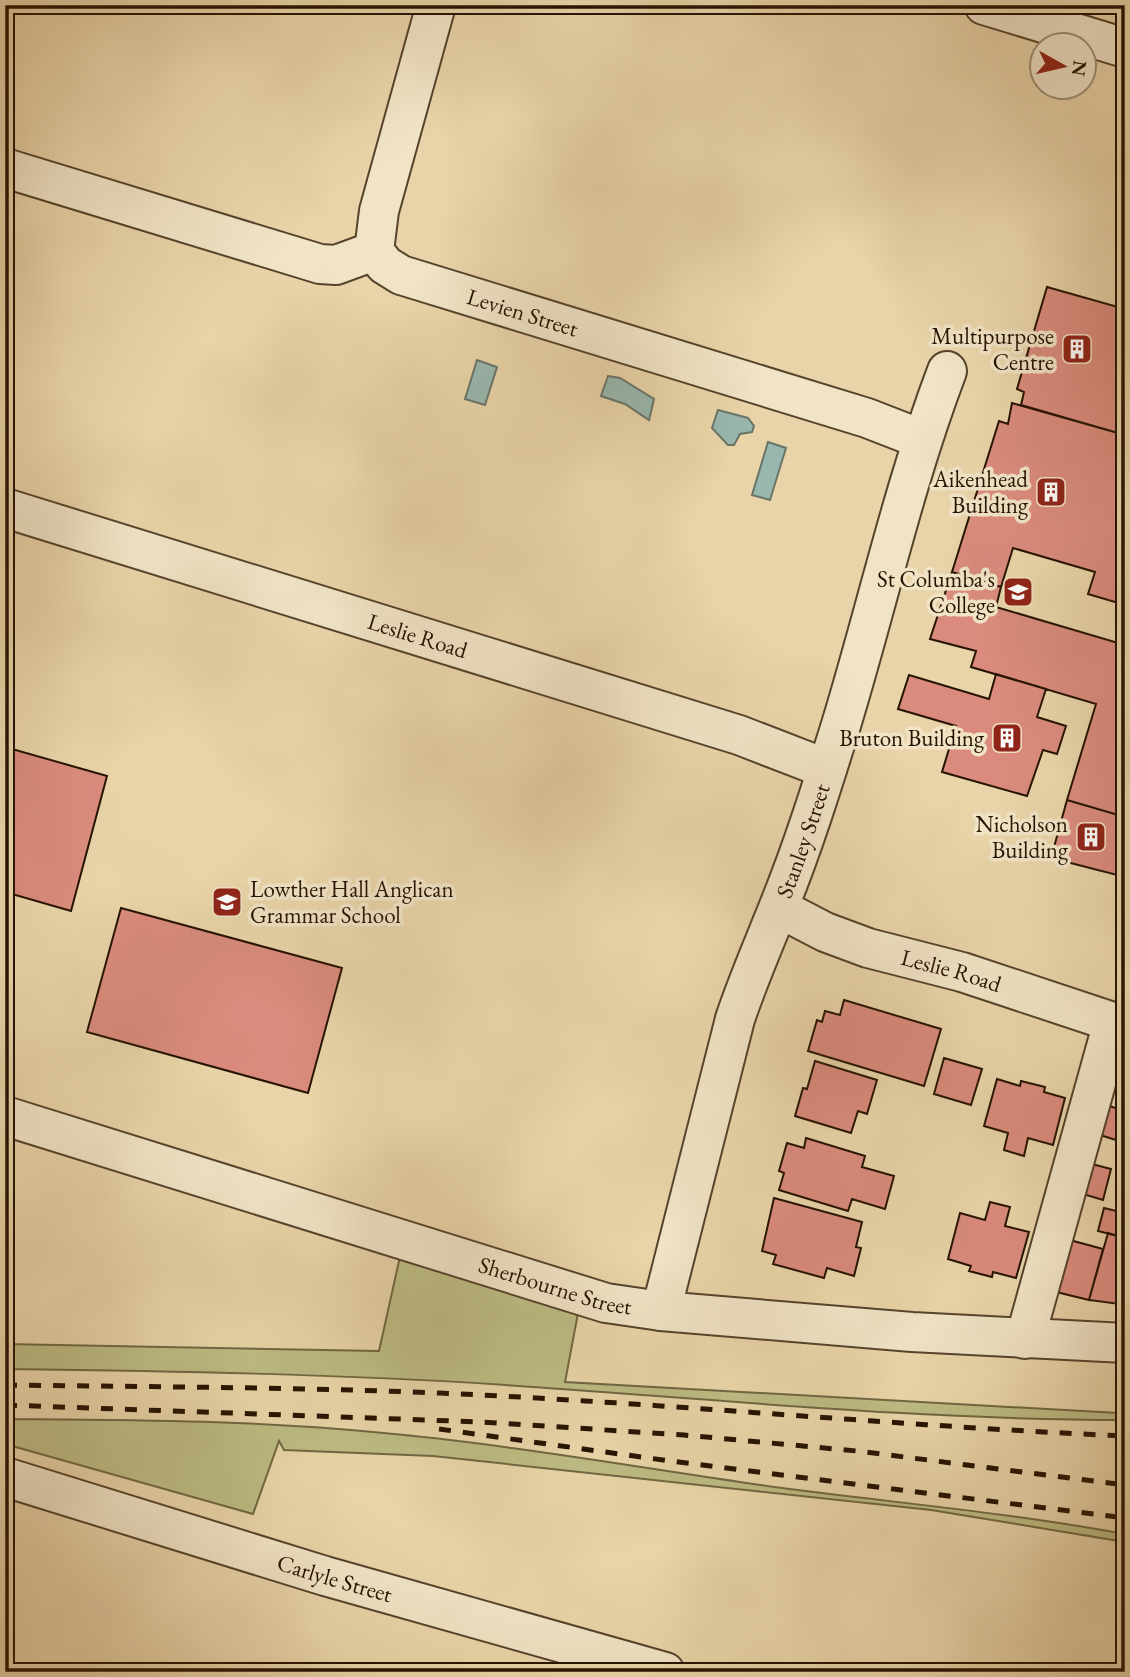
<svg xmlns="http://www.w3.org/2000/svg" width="1130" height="1677" font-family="'EB Garamond',serif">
<rect width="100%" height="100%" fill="#e8d4a8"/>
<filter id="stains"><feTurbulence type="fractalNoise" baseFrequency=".00286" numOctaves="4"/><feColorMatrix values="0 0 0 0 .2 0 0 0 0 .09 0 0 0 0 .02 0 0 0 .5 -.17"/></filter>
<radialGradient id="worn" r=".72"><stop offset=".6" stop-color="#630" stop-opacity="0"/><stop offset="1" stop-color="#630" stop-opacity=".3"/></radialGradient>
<path fill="#bcbb83" stroke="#716742" stroke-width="2" d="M403,1243L579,1308L565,1382L1118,1413L1120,1365L1125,1367V1420C918,1420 712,1399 506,1385C339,1374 172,1371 5,1369V1344L379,1351Z
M5,1419C128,1420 251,1420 373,1432C510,1444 646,1469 782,1488C897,1503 1011,1513 1125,1534V1542L931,1510L433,1456L284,1450L279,1441L253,1514L5,1444Z"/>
<path fill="#98b7ae" stroke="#6a7569" stroke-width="2" d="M477,360L497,367L485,405L465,399Z
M608,376L620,378L654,399L649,420L625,404L601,396Z
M718,410L748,418L754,426L752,432L740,434L734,445H728L712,428Z
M768,442L786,448L770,500L752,495Z"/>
<path fill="#da8b7d" stroke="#261302" stroke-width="2" d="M1047,287L1125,309V435L1021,405L1024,392L1017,389Z
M1012,403L1125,435V605L1088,594L1095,572L1013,548L1001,587L952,572L999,421L1008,424Z
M952,572L1001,587L996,607L1125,645V817L1067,800L1096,704L971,667L976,651L930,639Z
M996,674L1046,689L1037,717L1066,726L1057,754L1043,750L1027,796L942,772L956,726L898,709L909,675L989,699Z
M5,747L107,776L71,911L5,892Z
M1067,800L1125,817V877L1051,858Z
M121,908L342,968L308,1093L87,1032Z
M844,1000L941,1029L924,1086L808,1051L817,1020L822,1022L825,1011L840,1015Z
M944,1058L982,1069L971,1105L934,1094Z
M815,1061L877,1080L867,1114L858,1111L851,1133L795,1116L803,1088L807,1089Z
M997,1079L1020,1086L1021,1081L1045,1087L1044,1092L1065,1098L1053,1145L1028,1138L1024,1156L1004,1150L1008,1133L984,1126Z
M1103,1104L1125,1111V1143L1094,1133Z
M806,1138L865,1156L862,1167L894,1176L885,1209L852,1199L848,1211L779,1190L784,1173L779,1171L787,1143L804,1148Z
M1125,1154V1173L1120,1172Z
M1088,1163L1111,1169L1103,1200L1073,1191Z
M774,1198L862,1222L856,1247L861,1248L854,1276L827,1268L824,1278L773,1264L776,1255L762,1251Z
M990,1202L1010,1207L1005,1226L1029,1232L1016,1278L993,1272L992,1277L969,1271L971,1266L948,1259L960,1213L985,1220Z
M1104,1208L1125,1213V1238L1098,1231Z
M1108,1233L1125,1238V1313L1119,1312L1120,1304L1089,1300Z
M1066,1239L1103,1249L1089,1300L1052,1291Z"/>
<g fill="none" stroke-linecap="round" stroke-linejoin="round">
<g stroke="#56432c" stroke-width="42">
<g id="minor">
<path id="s1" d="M436,5L379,211L374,251L385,265L401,275L867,418L921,439"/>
<path d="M984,5L1125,48"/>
<path d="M5,168L320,264L336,265L374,251"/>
<path id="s2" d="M5,508L739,735L827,769"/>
<path id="s3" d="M779,908L825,932L868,948L962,972L1125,1026"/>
<path id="s4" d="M5,1116L606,1303L661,1311L912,1332L1125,1343"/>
<path id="s5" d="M661,1311L735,1019C748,980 764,944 779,906C803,847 822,786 841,725C877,607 903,487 947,371"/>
<path d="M1025,1339L1113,1022"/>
<path id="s6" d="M5,1477L325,1576L665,1672"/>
</g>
</g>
<use href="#minor" stroke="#f0e3c6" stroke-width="38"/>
<path stroke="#261302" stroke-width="5" stroke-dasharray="12 12" stroke-linecap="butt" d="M5,1385C150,1387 294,1387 439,1393C668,1403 896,1426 1125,1436
M5,1405L482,1422L684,1435L857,1451L1125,1485
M439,1429L670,1461L1125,1518"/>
</g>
<defs>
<g id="building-square" transform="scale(1.575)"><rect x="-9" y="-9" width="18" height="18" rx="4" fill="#8f2418" stroke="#f0e3c6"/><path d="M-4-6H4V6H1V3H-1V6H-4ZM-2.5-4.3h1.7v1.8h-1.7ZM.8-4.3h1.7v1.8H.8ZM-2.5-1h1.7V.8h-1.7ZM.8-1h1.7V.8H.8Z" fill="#fff"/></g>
<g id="school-square" transform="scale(1.575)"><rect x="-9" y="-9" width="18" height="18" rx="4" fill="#8f2418" stroke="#f0e3c6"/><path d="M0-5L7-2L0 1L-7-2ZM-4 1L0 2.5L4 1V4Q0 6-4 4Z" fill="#fff"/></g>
</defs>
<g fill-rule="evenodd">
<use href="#building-square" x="1077" y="349"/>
<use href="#building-square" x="1051" y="492"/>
<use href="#school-square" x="1018" y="592"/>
<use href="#building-square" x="1007" y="738"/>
<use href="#building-square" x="1091" y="837"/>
<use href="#school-square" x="227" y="902"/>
</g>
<g text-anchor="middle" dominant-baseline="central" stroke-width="7" stroke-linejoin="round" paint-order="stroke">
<g font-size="23" fill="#261302" stroke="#f0e3c6">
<text stroke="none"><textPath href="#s1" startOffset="418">Levien Street</textPath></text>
<text stroke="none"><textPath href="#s2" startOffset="432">Leslie Road</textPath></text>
<text stroke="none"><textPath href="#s5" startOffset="492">Stanley Street</textPath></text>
<text stroke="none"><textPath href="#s3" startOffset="184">Leslie Road</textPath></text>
<text stroke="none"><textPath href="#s4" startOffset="576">Sherbourne Street</textPath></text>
<text stroke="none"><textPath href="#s6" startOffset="345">Carlyle Street</textPath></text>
</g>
<g font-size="23" fill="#261302" stroke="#f0e3c6" text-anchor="end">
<text x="1054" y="336">Multipurpose<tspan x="1054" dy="26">Centre</tspan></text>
<text x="1028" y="479">Aikenhead<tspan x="1028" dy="26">Building</tspan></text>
<text x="995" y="579">St Columba's<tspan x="995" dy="26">College</tspan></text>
<text x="984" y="738">Bruton Building</text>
<text x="1068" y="824">Nicholson<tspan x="1068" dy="26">Building</tspan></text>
<text x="250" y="889" text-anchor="start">Lowther Hall Anglican<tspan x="250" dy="26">Grammar School</tspan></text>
</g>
</g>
<rect width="1130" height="1677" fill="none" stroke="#e8d4a8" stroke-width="28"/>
<rect x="7" y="7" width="1116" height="1663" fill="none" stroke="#261302" stroke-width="3.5"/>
<rect x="14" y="14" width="1102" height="1649" fill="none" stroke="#261302" stroke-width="2"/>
<g transform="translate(1063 66) rotate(98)"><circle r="33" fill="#f0e3c6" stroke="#9f9078" stroke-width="2"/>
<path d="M0-5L12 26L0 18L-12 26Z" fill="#8f2418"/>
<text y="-10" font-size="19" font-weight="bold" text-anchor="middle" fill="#261302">N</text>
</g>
<rect width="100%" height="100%" filter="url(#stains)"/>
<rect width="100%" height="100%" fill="url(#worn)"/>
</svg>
